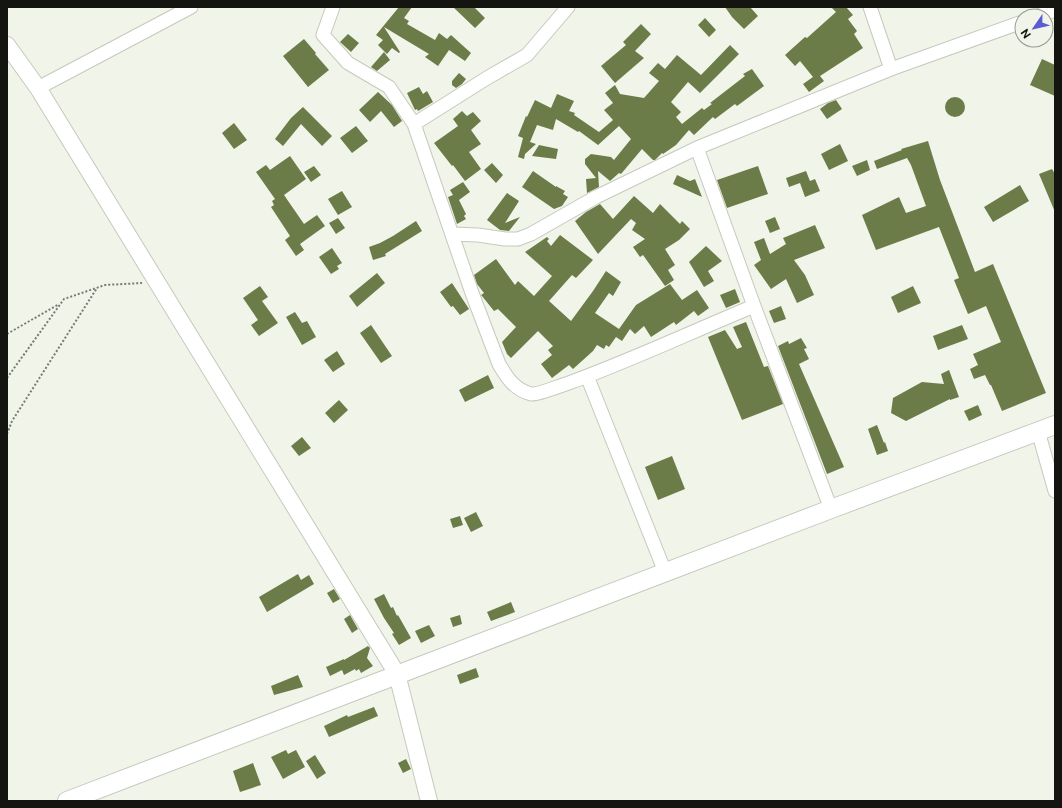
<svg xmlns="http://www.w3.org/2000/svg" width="1062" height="808" font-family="'Public Sans',sans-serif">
<rect width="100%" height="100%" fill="#f0f4e9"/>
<path fill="#6b7c49" d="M399,7H412L404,18L409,21L407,24L435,40L439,33L447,39L451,35L471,53L465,61L449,50L438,66L425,57L429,54L384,27L400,52L399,53L392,48L387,54L378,45L383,40L376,35Z
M453,7H474L485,18L475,28Z
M725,7H750L758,16L744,29L732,17Z
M831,7H846L853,15L848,19L857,31L854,34L863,48L820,76L824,81L809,92L803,84L813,77L800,61L795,66L785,55L805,37L807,38L836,12Z
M705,18L716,30L709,37L698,25Z
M641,24L651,34L635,51L644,58L615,83L601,66L626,45L623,42Z
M348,34L359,43L351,52L340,42Z
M304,39L316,53L315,54L329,70L308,87L283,56Z
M730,45L739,54L700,93L688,82L671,102L681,112L676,117L682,124L702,108L704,110L712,104L710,103L745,76L743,74L752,69L764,86L737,106L735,104L715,119L713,117L694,135L689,130L676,145L663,154L662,153L655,160H653L642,149L621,174L619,173L610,181L598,171L599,187L587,193L586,179L596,178L585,164V159L591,154L611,157L614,160L631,139L619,126L598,145L579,131L578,132L556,119L553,130L537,125L530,142L536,144L525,154L524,159L518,157L523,138L518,136L526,116L527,117L535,100L551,108L557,94L574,101L569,111L575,113L574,115L599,132L613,120L604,110L613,103L605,93L615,85L620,94L644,98L659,81L649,73L658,63L665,69L677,55L701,75Z
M384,52L390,60L377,71L371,67Z
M1042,59L1055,65V96L1030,85Z
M459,73L466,79L462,84L456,88L452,85V81Z
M419,87L423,94L427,91L433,102L418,111L417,109L415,110L407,93Z
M378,92L392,105L402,121L394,127L381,111L370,122L359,110Z
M945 107a10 10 0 1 1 20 0a10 10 0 1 1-20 0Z
M836,100L842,109L827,119L820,109L828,103Z
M303,107L332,136L322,146L301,124L283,146L275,139L291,118Z
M462,111L467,116L473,112L481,121L471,130L481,144L469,152L481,169L465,181L453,165L452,166L434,143L458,126L453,119Z
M234,123L247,140L234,149L222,133Z
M356,126L368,141L352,153L340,138Z
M928,141L940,180L975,272L993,264L1046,393L1002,411L991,385H990L985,375L974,379L970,369L978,365L973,354L1001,342L986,306L968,314L954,280L959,278L939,227L876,250L862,215L899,197L906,213L926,206L911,165L907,158L877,169L874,161L902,150L901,149Z
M840,144L848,161L829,170L821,154Z
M539,145L558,149L556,159L532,156Z
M290,156L306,179L284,195L304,224L317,215L325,226L300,244L304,250L296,256L285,240L290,236L271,207L274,205L272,201L275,199L256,172L266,165L270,170Z
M867,160L870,170L857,176L852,166Z
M492,163L503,175L496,183L484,170Z
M314,166L321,175L311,182L304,172Z
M758,166L768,194L727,208L717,180Z
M1052,169L1055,174V212L1039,174Z
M533,171L556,187V186L565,191L563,194L568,197L562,206L554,209L522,187Z
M806,171L810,181L815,179L820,191L805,197L800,183L789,187L786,178Z
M677,175L690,181L695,179L702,197L673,184Z
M463,182L470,192L459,200L466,214L464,216L466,219L457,224L448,197L453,195L450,190Z
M1020,185L1029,201L993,222L984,207Z
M342,191L352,207L338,215L328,199Z
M507,193L519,201L505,223L520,217L509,231L500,230L487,220Z
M634,196L653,213L660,204L680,224L682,221L690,229L679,240L665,249L675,265L668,270L674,280L665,286L643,255L640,257L633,247L645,239L632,230L636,223L631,219L598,254L575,221L586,212L600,204L613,219Z
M775,217L780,229L770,233L765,221Z
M338,218L345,228L336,234L329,223Z
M416,221L422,231L385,254L386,256L373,260L369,247L380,243L393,236Z
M815,225L825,248L794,260L805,275L814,295L797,303L786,279L771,289L754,265L761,260L754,242L764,238L770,254L786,244L783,238Z
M560,235L593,260L576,278L572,275L549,301L571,321L593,291L606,271L621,282L613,296L609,293L595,313L619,329L636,305L670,284L682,300L697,290L709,308L698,316L694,311L676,325L674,322L651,337L644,326L635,334L630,329L622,341L616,337L609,347L606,345L604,349L597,345L593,351L573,369L569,365L552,378L541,364L552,355L548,350L553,346L538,331L511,358L507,354L502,342L516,327L498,309L494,311L482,296L481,295L484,293L477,284L474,275L496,259L515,285L518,281L534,296L552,276L525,252L547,237L549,239L547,241L551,246Z
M706,246L722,261L708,271L714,281L704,287L689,262Z
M332,248L342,263L337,266L339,269L331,274L319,257Z
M377,273L385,283L357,307L349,296Z
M452,283L469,309L460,315L453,306L451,307L440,292Z
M260,286L268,297L262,301L278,323L259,336L251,325L258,320L243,298Z
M913,286L921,303L898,313L891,297Z
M735,289L740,302L726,308L720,295Z
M781,306L786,319L774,323L769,311Z
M295,312L302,323L307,321L316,337L302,345L286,317Z
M746,322L764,367L768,366L783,404L742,420L708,337L725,330L737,349L742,347L733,327Z
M371,325L392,356L381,363L360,333Z
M962,325L968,339L938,350L933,336Z
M801,338L807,348L804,349L809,359L799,364L844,467L827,474L778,346L788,341L789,344Z
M337,351L345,364L333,372L324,360Z
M949,370L959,397L950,400V399L906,421L891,413L893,398L922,382L944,384L941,374Z
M488,375L494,388L465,402L459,390Z
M339,400L348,410L334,423L325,413Z
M978,405L982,415L969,421L964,411Z
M877,425L884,443L885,442L888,451L877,455L868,429Z
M302,437L311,448L299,456L291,446Z
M672,456L685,489L658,500L645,467Z
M476,512L483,526L471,532L464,518Z
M460,516L463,525L453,528L450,519Z
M298,574L301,580L309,575L314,584L267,612L259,597Z
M334,589L340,599L333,603L327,593Z
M384,594L391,608L393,607L397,616L398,615L411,638L399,645L392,634L394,633L384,618L374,599Z
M511,602L515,612L491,621L487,612Z
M350,615L358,629L352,633L344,619Z
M460,615L462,624L453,627L450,618Z
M429,625L435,636L421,643L415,631Z
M368,646L370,648L367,658L373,666L361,673L359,669L356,671L355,669L344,675L342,670L330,676L326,667L344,659V660Z
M476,668L479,677L460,684L457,675Z
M298,675L303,687L274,695L271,686Z
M374,707L378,716L329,737L324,726L347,715L348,717Z
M286,750L288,754L296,750L305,767L283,779L271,757Z
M315,755L326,773L317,779L306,761Z
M406,759L411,769L403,773L398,763Z
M253,763L261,785L240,792L233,771Z"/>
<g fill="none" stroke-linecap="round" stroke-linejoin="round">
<g stroke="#c5c9be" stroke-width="15">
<path id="minor" d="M333,7L323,35L348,63L389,87L414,124L472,293L499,364C507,378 515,390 531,394C538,395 559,386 566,384C630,361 691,332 754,306
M870,7L891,69
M1038,16L1055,10
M38,88L191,7
M414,124L487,78L527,55L568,7
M697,148L754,306L831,509
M452,234L478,235L505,239H518L531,234L596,197L697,148L891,69L1022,22
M587,376L665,572
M1038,431L1055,491"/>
</g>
<g stroke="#c5c9be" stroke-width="18">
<path id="tertiary" d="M7,45L38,88L397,674L429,801"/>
</g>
<g stroke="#c5c9be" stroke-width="20">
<path id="secondary" d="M67,801L831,509L1055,425"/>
</g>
<path stroke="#787b73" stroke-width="2" stroke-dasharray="2 2" stroke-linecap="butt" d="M7,334L59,304
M7,378L64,299L105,285L142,283
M7,434L12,421L97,288"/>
<use href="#minor" stroke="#fff" stroke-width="13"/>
<use href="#tertiary" stroke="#fff" stroke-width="16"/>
<use href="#secondary" stroke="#fff" stroke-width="18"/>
</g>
<rect width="1062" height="808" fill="none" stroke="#141511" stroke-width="16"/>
<g transform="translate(1034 28) rotate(236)"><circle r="19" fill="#f0f4e9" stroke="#989b93"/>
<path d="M0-3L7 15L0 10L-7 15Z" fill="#5a5cd3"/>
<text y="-6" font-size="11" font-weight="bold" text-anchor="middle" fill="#141511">N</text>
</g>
</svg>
